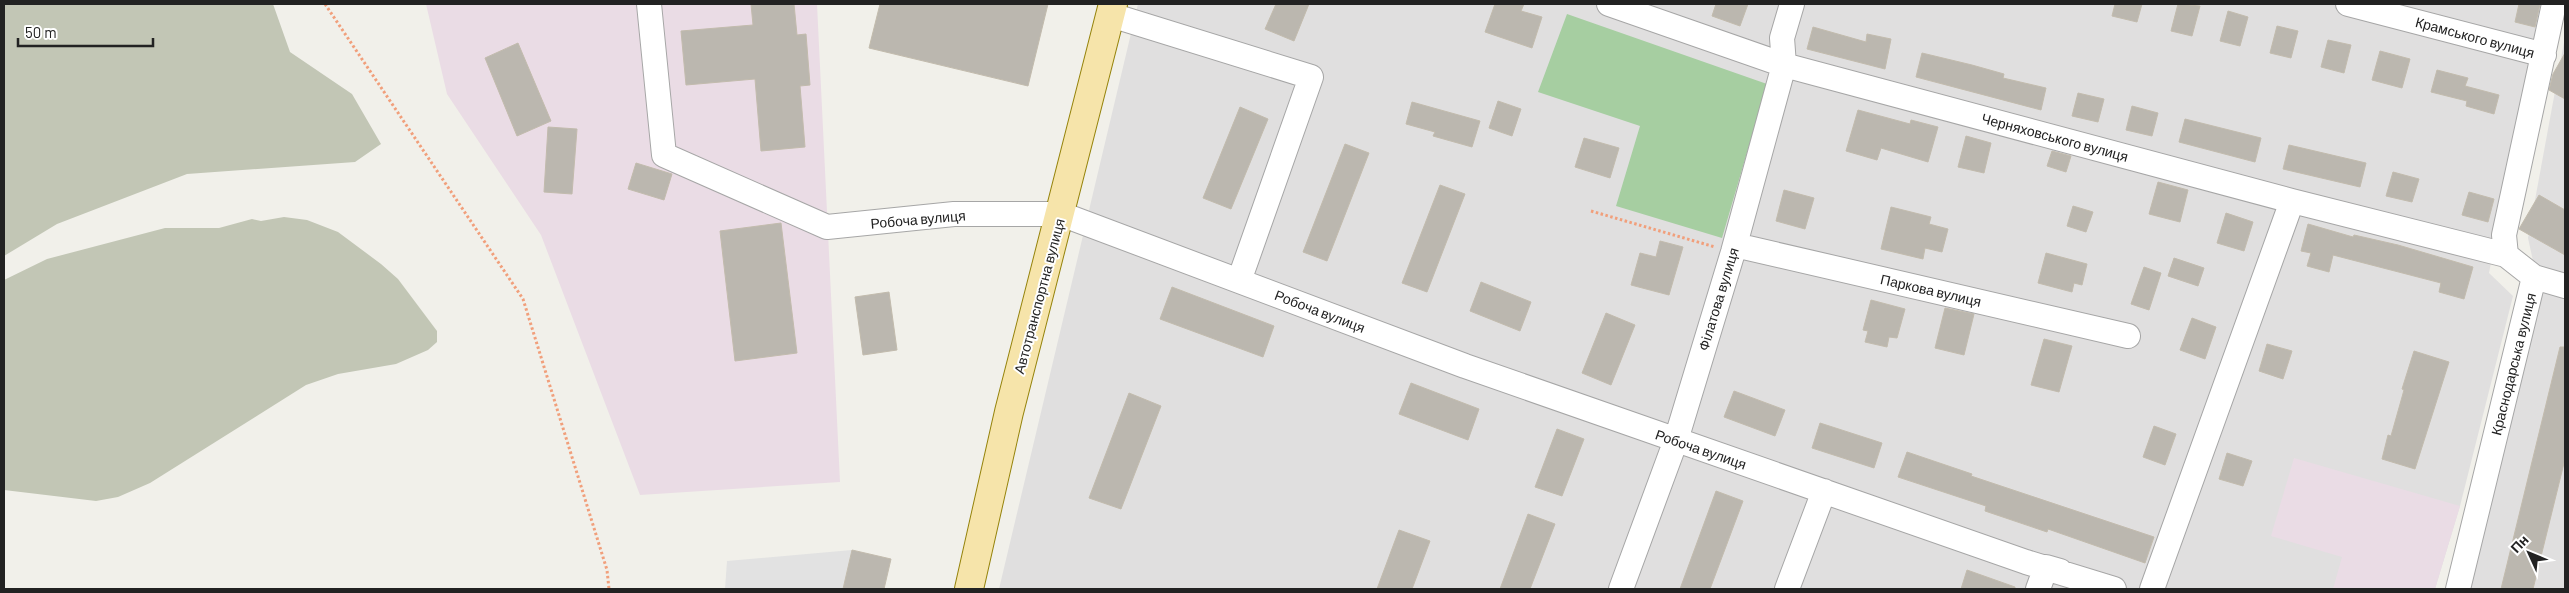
<svg xmlns="http://www.w3.org/2000/svg" width="2569" height="593" font-family="Barlow,sans-serif">
<rect width="100%" height="100%" fill="#f1f0ea"/>
<path fill="#e0dfdf" d="M1138,4H2542L2489,273L2513,296L2460,506L2435,589H999Z
M2565,37V589H2465L2540,293L2528,238Z"/>
<path fill="#eadce5" d="M426,4H817L840,482L640,495L541,235L447,94Z
M2294,458L2460,506L2435,589H2333L2342,557L2271,536Z"/>
<path fill="#c2c6b5" d="M4,4H273L290,52L352,94L381,144L355,162L187,174L57,224L4,256Z
M284,217L307,220L338,232L381,264L398,279L437,331V342L428,350L396,364L338,374L306,385L150,483L118,497L96,501L4,490V280L47,259L165,228H219L252,219L261,221Z"/>
<path fill="#a6cea1" d="M1567,14L1767,84L1722,238L1616,206L1640,126L1538,92Z"/>
<path fill="#e2e2e2" d="M852,550L843,589H725L727,561Z"/>
<path fill="#bbb7af" stroke="#c2bbad" d="M751,4H794L797,35L806,34L810,85L800,86L805,147L761,151L755,79L686,85L681,31L753,25Z
M880,4H1048L1028,86L869,48Z
M1276,4H1309L1294,41L1265,29Z
M1495,4H1524L1521,11L1542,17L1532,48L1485,32Z
M1716,4H1748L1740,26L1712,16Z
M2115,4H2142L2137,22L2112,16Z
M2178,4L2200,6L2192,36L2171,31Z
M2519,4H2540L2535,27L2515,22Z
M2228,11L2248,17L2240,46L2220,41Z
M2277,26L2298,31L2291,58L2270,53Z
M1813,27L1866,42L1867,34L1891,39L1885,69L1807,49Z
M2328,40L2351,45L2344,73L2321,67Z
M518,43L551,121L517,136L485,58Z
M2380,51L2410,59L2402,88L2372,80Z
M1922,53L1972,65L2004,74L2003,78L2046,88L2041,110L1916,77Z
M2565,53V99L2549,90L2553,74Z
M2437,70L2468,78L2465,86L2499,95L2494,114L2466,106L2467,101L2431,92Z
M2078,93L2104,99L2098,122L2072,116Z
M1498,101L1521,109L1512,136L1489,128Z
M1412,102L1480,121L1472,147L1433,136L1435,132L1406,124Z
M2132,106L2158,113L2152,136L2126,130Z
M1240,107L1268,119L1231,209L1203,198Z
M1858,110L1910,124L1911,120L1938,127L1928,162L1881,148L1877,160L1846,151Z
M2185,119L2261,138L2255,162L2179,142Z
M548,127L577,129L572,194L544,192Z
M1966,136L1991,143L1984,173L1958,167Z
M1584,138L1619,148L1610,178L1575,167Z
M1345,144L1369,153L1327,261L1303,252Z
M2289,145L2366,163L2360,187L2283,169Z
M2052,151L2071,156L2066,172L2047,166Z
M636,163L672,174L664,200L628,189Z
M2393,172L2419,179L2412,202L2386,196Z
M2158,182L2188,190L2180,222L2149,214Z
M1440,185L1465,194L1427,292L1402,283Z
M1784,190L1814,198L1805,229L1776,221Z
M2469,192L2494,199L2488,222L2462,215Z
M2539,195L2565,210V255L2519,229Z
M2073,206L2093,212L2086,232L2067,226Z
M1891,207L1931,217L1929,224L1948,229L1942,252L1925,248L1923,259L1881,249Z
M2226,213L2253,222L2244,251L2217,243Z
M781,223L797,353L735,361L720,231Z
M2308,224L2353,237L2354,235L2398,245L2473,267L2464,299L2439,292L2441,283L2333,255L2329,272L2307,266L2311,253L2301,251Z
M1660,241L1683,247L1669,295L1631,285L1640,253L1656,257Z
M2046,253L2087,264L2082,285L2074,283L2072,292L2038,283Z
M2174,258L2204,268L2198,286L2168,276Z
M2144,267L2161,273L2149,310L2131,304Z
M1481,282L1531,302L1520,331L1470,311Z
M1172,287L1274,326L1263,357L1160,319Z
M889,292L897,350L863,355L855,297Z
M1871,300L1905,309L1897,338L1889,337L1887,347L1865,342L1868,331L1863,330Z
M1945,308L1974,314L1964,355L1935,348Z
M1606,313L1635,325L1611,385L1582,373Z
M2192,318L2216,327L2205,359L2180,350Z
M2044,339L2072,346L2059,392L2031,385Z
M2267,344L2292,351L2283,379L2259,371Z
M2560,347H2565V459L2533,589H2501Z
M2414,351L2449,362L2415,469L2382,459L2388,435L2391,436L2404,390L2402,389Z
M1411,383L1479,409L1468,440L1399,414Z
M1734,391L1785,410L1775,436L1724,417Z
M1129,393L1161,406L1121,509L1089,498Z
M1820,423L1882,443L1874,468L1812,448Z
M2154,426L2176,434L2165,465L2143,457Z
M1557,429L1584,439L1562,496L1535,487Z
M1907,452L1972,474L1971,476L2154,537L2145,563L2048,529L2047,532L1985,511L1986,506L1898,477Z
M2227,453L2252,461L2243,486L2219,479Z
M1716,491L1743,501L1710,589H1680Z
M1528,514L1555,524L1530,589H1500Z
M1399,530L1430,541L1412,589H1377Z
M852,550L891,559L884,589H843Z
M1967,570L2015,587V589H1961Z"/>
<g fill="none" stroke-linecap="round" stroke-linejoin="round">
<g stroke="#a6a6a6" stroke-width="26">
<path id="minor" d="M649,4L664,155L827,227L954,214H1061L1465,366L2026,562L2114,589
M1609,4L1784,65L2292,201L2506,255
M2348,4L2544,55
M1111,15L1311,77L1239,281
M1735,245L2128,336
M2534,277L2565,286
M1621,589L1676,440L1733,252L1784,65L1782,38L1792,4
M1787,589L1824,491
M2038,589L2046,567L2060,571
M2152,589L2292,201
M2458,589L2534,277L2506,255L2504,235L2554,4"/>
</g>
<g stroke="#95830b" stroke-width="30">
<path id="major" d="M969,589L1009,412L1113,4"/>
</g>
<path stroke="#f19f7b" stroke-width="3" stroke-dasharray="2.5 2.5" stroke-linecap="butt" d="M325,4L523,299L607,570L609,589
M1591,211L1715,247"/>
<use href="#minor" stroke="#fff" stroke-width="24"/>
<use href="#major" stroke="#f6e4aa" stroke-width="28"/>
</g>
<g text-anchor="middle" dominant-baseline="central" stroke-width="4" stroke-linejoin="round" paint-order="stroke">
<g font-size="14" fill="#222" stroke="#fff">
<text transform="translate(2475 37) rotate(15)">Крамського вулиця</text>
<text transform="translate(2055 137) rotate(15)">Черняховського вулиця</text>
<text transform="translate(918 219) rotate(-5)">Робоча вулиця</text>
<text transform="translate(1931 290) rotate(13)">Паркова вулиця</text>
<text transform="translate(1039 296) rotate(-75)">Автотранспортна вулиця</text>
<text transform="translate(1718 299) rotate(-73)">Філатова вулиця</text>
<text transform="translate(1320 311) rotate(21)">Робоча вулиця</text>
<text transform="translate(2513 364) rotate(-76)">Краснодарська вулиця</text>
<text transform="translate(1701 449) rotate(19)">Робоча вулиця</text>
</g>
</g>
<rect width="2569" height="593" fill="none" stroke="#222222" stroke-width="10"/>
<g transform="translate(2529 553) rotate(314)" stroke="#ffffff" stroke-width="4" paint-order="stroke">
<path d="M0-4L9 19L0 12L-9 19Z" fill="#222222"/>
<text y="-8" font-size="14" font-weight="bold" text-anchor="middle" fill="#222222">Пн</text>
</g>
<path d="M18 38v8h135v-8" fill="none" stroke="#222222" stroke-width="2.5"/>
<text x="25" y="38" font-size="15" fill="#222222" stroke="#ffffff" stroke-width="4" paint-order="stroke">50 m</text>
</svg>
